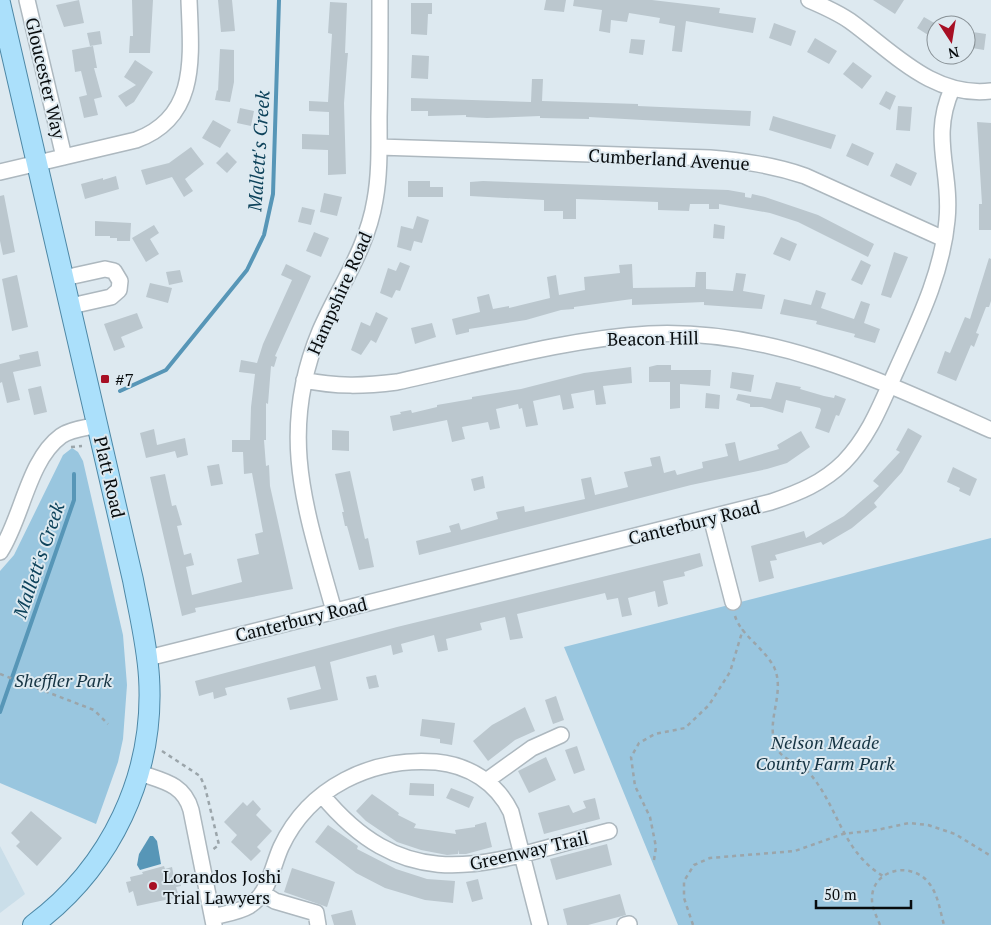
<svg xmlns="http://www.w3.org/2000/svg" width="991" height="925" font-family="'PT Serif',serif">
<rect width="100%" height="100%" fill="#dde9f0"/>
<path fill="#cadee9" d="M0,846L25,894L0,913Z"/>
<path fill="#99c6df" d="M72,448L78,452L83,461L123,635L127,685L123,739L118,762L96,824L0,783V571L14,555L63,455Z
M991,538V925H678L564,647Z"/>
<path fill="#5796b7" d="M150,836H153L157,841L161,864L140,870L137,865L139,854Z"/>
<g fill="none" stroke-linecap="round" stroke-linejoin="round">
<path stroke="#5796b7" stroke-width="4" d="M120,391L166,370L247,270L264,235L273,194L279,0
M0,712L74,500V474"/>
</g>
<path fill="#bbc7ce" d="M79,0L84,23L64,27L56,5Z
M132,0H153L150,53H129L130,36H133Z
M218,0H232L235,31L221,32Z
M546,0H566L564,12L544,10Z
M574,0H652L720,8L719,13L756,18L753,33L686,21L682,52L672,51L675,26L659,23L660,18L629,13L627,22L611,20L610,33L599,31L602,10L573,6Z
M873,0H904L895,14Z
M330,2L347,3L345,53H348L347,64L344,103L346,174L328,175V150L302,149V134L329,135V112L309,111V101L328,102L332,34L328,33Z
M411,3H432V14H428L427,35L411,34Z
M924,17L936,24V40L917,28Z
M774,23L796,31L791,46L769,38Z
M100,31L102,44L90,46L87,33Z
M966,31L986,34L984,50L966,47Z
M815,38L837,51L829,64L807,52Z
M631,39L645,40L643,55L629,53Z
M93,46L97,68H94L102,97L94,99L98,115L84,118L79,97L87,95L81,71L75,72L72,50Z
M220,49L234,50V82L230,102L215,100L217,90L218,91Z
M412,55L429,56L428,79L411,78Z
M135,60L153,72L134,102L126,107L118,96L136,85L124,77Z
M853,62L872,76L862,89L843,74Z
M532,79H543L542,101L638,104V106L751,111L750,126L589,117V119L540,118V116L487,118L466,117V115L428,116V111H411V98L531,102Z
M886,91L896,96L890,110L879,104Z
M898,106L912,107L910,131L896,130Z
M240,108L254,111L251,126L237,123Z
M773,116L836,135L831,149L769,130Z
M213,120L231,130L220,148L202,138Z
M977,122L991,123V230H979V204H982Z
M852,143L874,153L868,166L846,156Z
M191,147L204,164L185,179L193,191L184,197L172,177L146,185L141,170L169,163Z
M227,152L237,162L227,173L216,163Z
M896,163L917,173L911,186L890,176Z
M116,176L119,189L85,199L81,184L103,178V180Z
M408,181H430V187H443V197H408Z
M483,181L728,190L745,193V197L751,198L752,194L765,197L818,215L874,244L868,257L798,222L770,213L719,204V209H709V204H690L689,211L658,210V202L576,199V219H563V211H544V200L470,196V182Z
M324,193L342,197L337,216L320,212Z
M4,195L15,252L3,255L0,241V196Z
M302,207L315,210L311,225L298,222Z
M417,216L429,220L422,243L414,241L411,251L397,247L401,226L413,229Z
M95,221L131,223L130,241H117V238H110V236H95Z
M714,224L725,226L724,239L713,238Z
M154,225L159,233L150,239L159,254L146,262L132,238Z
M314,232L329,238L321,257L306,251Z
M781,237L797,244L790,261L773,254Z
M894,252L908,257L891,298L881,295Z
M989,258L991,259V301L989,307H986L976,333L979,334L974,347L971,345L956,381L937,373L945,351L950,353L965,317L970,319Z
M861,260L871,265L862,285L851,280Z
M400,262L410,266L400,291L396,290L392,298L380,293L388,268L396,271Z
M286,264L311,276L275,356L277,357L274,367L271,366L268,404L266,403V440H264L266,466L269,465L270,486L293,589L195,608L196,612L182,616L150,477L165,474L172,506L176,505L182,525L177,526L184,555L191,553L194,565L186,567L192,595L242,582L237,559L259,554L255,534L263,532L252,473L244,474L243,452H232V440H250L251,407L255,374L239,372L241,360L257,363L263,344L292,280L281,275Z
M632,264L633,288L695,287L696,272H706V289L733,291L736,273L746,274L743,291L765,295L762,309L704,305V302L632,305V299L574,307V309L561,310L526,320L469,329V332L456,335L452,319L480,312L477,297L489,294L493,309L509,306V308L550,298L547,277L556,275L559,295L585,290L584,277L620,273L619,265Z
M180,270L183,282L169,285L166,272Z
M17,275L28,327L12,331L2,279Z
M150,283L172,288L168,303L146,297Z
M816,290L826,293L821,308L854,319L861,301L870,304L864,323L880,329L875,343L854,337L855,334L816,324L817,321L780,314L784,299L811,305Z
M376,312L388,318L376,343L371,340L361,355L351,350L361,322L370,326Z
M137,313L143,328L121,337L125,347L114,351L104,324Z
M432,323L436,337L415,344L411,328Z
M38,351L41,366L13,372L20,400L7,403L2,382L0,383V364L20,359L19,355Z
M657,365H671V370H711L710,386L680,384V408L670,409V382H649V367Z
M631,367L632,383L603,386L606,404L596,405L594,390L571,394L574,408L563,410L560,395L533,401L538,425L526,427L522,408L519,409L518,404L496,409L500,428L490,430L488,422L462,427L465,439L452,442L447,420L393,431L390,416L401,414L400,412L411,410L412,413L437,407V405L472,399V397L521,389L584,373Z
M732,372L754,375L751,392L730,388Z
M776,382L801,387L800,389L824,396L834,398L835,395L846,399L839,416L836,415L829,433L815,428L821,410L820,408L786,400L783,413L762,407H750V404L736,400L738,394L771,399Z
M41,386L47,412L34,415L28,389Z
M706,393L720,395L719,409L705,408Z
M908,428L922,436L902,472L874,503L877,507L852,528L823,545L821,542L775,555L777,560L770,561L774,578L759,582L751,546L804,531L806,538L844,516L879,486L873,481L900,452L896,450Z
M154,429L157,445L185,438L188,455L177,458L175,451L146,458L140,433Z
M332,430L349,431V451L332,450Z
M801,431L810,447L787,463L767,469L691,485L419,555L416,541L451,532L449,526L459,523L461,530L498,519L496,512L524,506L525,512L585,499L581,479L591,477L595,495L628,487L624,472L652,466L650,458L660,456L664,473L675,470L677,475L703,468L702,462L728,456L725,444L735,442L739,461L779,449L777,445Z
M219,464L223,484L211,486L207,466Z
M953,467L977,479L970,496L959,491L960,488L947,482Z
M350,471L365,539L368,538L374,567L359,570L349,533L347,526H345L342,512H344L335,474Z
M483,476L485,488L474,491L471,479Z
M700,553L703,566L684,572L685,576L663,581L668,604L658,607L655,591L628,598L632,615L622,617L618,598L607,600L605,593L517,614L523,638L510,640L505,617L480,623L482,630L446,639L448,650L438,652L434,635L401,644L403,652L393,655L391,645L330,662L338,700L290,710L287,698L321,689L315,666L225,688L227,695L214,699L213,692L199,696L195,681L397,627Z
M376,675L379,687L369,689L366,677Z
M556,696L564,720L553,724L545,700Z
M525,707L535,731L515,740L488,761L473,741L492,725Z
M422,719L455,723L452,745L440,743V739L420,736Z
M577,746L585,770L574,774L565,750Z
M546,757L556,780L529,793L518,771Z
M410,783L434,784V796L409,795Z
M451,788L474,797L469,808L446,798Z
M372,794L399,813L398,815L416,824L414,828L456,834L455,830L475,827V825L486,822L492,847L466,854H459L458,850V854L447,855L421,850L397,842L366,821L356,811Z
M595,798L600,819L544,834L538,813L569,805L573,813L586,808L583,801Z
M253,800L261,809L256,815L272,831L257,847L261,851L251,861L231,842L237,835L224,822L243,802L247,806Z
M31,811L62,838L37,866L16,846L20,842L11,833Z
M328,825L358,846L357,849L396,869L427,879L455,881L453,903L425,900L385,888L356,873L315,842Z
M607,844L612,865L556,880L550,859Z
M164,866L165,869L172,867L174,877L179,876L181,886L176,887L179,897L137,906L133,891L129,893L126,882L131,881L130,877L143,874L142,872Z
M292,868L335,882L327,907L284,892Z
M478,879L483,899L472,902L466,882Z
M620,894L626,915L588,925H567L563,909Z
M352,910L356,925H334L331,915Z"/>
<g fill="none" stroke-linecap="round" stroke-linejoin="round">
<g stroke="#adb8bf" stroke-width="18">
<path id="minor" d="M27,0L64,157
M809,0C823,6 837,12 850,21C893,52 933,98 991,91
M379,147L710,158C743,161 773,165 805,176L944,239
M0,172L136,140C199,117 191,56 189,0
M64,278L105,269L114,271L120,281L119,290L111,297L71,306
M304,380C336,387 365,386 397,382C480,364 564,339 649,334C771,328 882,381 991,430
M711,517L733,602
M0,552C22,519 28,460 61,436C71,429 86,428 98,425
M334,611C306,510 277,434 320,331C339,287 367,249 375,200C380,173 379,144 379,117C380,78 380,39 380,0
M148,658L771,502C798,493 823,483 844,462C870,435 881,404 896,371C918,322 942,274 947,220C952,171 930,138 952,89
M140,773C163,781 184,784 191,810L214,925
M486,781L532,748L561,735
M322,795C412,904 495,860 609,831
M262,893L275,901L316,913L318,925
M213,917C224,914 239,912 249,906C269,894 272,867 281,847C309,787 372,757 436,762C469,765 497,783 511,812L540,925
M625,925L629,924"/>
</g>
<g stroke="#4e88a6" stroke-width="22">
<path id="major" d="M0,3L133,580C139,612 147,644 149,677C155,775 111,867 33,925"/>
</g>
<path stroke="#9ba5aa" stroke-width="2.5" stroke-dasharray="4 4" stroke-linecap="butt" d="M71,447L82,446
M735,616C741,635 764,648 774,667C786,693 765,721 776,746C781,761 801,763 811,775C839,809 842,851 883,876
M0,674L94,710L108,724
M162,751L200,776L205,787L219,845L212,850
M654,860L656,847L650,817L635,786L631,757L639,743L655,734L685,728L709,705L730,672L743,629
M693,925L684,898V881L694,865L710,858L795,851L843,834L877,830L909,823L928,825L955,834L991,856
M880,925C877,917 872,908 872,900C871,869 911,861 928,882C938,893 940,911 944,925"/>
<use href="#minor" stroke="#fff" stroke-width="15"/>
<use href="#major" stroke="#abe0fb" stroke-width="20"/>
</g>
<g fill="#a70f24" stroke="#dde9f0" stroke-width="2">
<rect x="100" y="374" width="10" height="10" rx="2.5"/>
<circle cx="153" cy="886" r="5"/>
</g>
<g text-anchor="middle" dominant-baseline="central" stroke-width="4" stroke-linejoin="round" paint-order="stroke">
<g font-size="18" fill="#080c0e" stroke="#dde9f0">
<text transform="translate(46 78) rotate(77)">Gloucester Way</text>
<text transform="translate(669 159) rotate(3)">Cumberland Avenue</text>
<text transform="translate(339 293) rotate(-66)">Hampshire Road</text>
<text transform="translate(653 338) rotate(-1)">Beacon Hill</text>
<text transform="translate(110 477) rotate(77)">Platt Road</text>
<text transform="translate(694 522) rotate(-14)">Canterbury Road</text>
<text transform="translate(301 619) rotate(-14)">Canterbury Road</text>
<text transform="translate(529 850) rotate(-13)">Greenway Trail</text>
</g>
<g font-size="18" fill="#080c0e" stroke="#dde9f0" text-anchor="start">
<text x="115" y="379">#7</text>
<text x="163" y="876">Lorandos Joshi<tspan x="163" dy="21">Trial Lawyers</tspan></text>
</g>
<g font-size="18" font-style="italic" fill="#153342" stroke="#dde9f0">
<text x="63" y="680">Sheffler Park</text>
<text x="825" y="742">Nelson Meade<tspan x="825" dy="21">County Farm Park</tspan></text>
</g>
<g font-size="19" font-style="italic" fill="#0e435b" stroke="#dde9f0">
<text transform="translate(258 151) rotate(-86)">Mallett's Creek</text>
<text transform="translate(38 560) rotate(-71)">Mallett's Creek</text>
</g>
</g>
<g transform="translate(951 40) rotate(168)"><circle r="24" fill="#dde9f0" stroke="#889196"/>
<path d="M0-4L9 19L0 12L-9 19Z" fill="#a70f24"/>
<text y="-8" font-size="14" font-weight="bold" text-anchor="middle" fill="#080c0e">N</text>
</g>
<path d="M816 900v8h95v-8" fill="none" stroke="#080c0e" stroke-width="2.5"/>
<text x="824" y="900" font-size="15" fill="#080c0e" stroke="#dde9f0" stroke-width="4" paint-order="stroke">50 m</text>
</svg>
